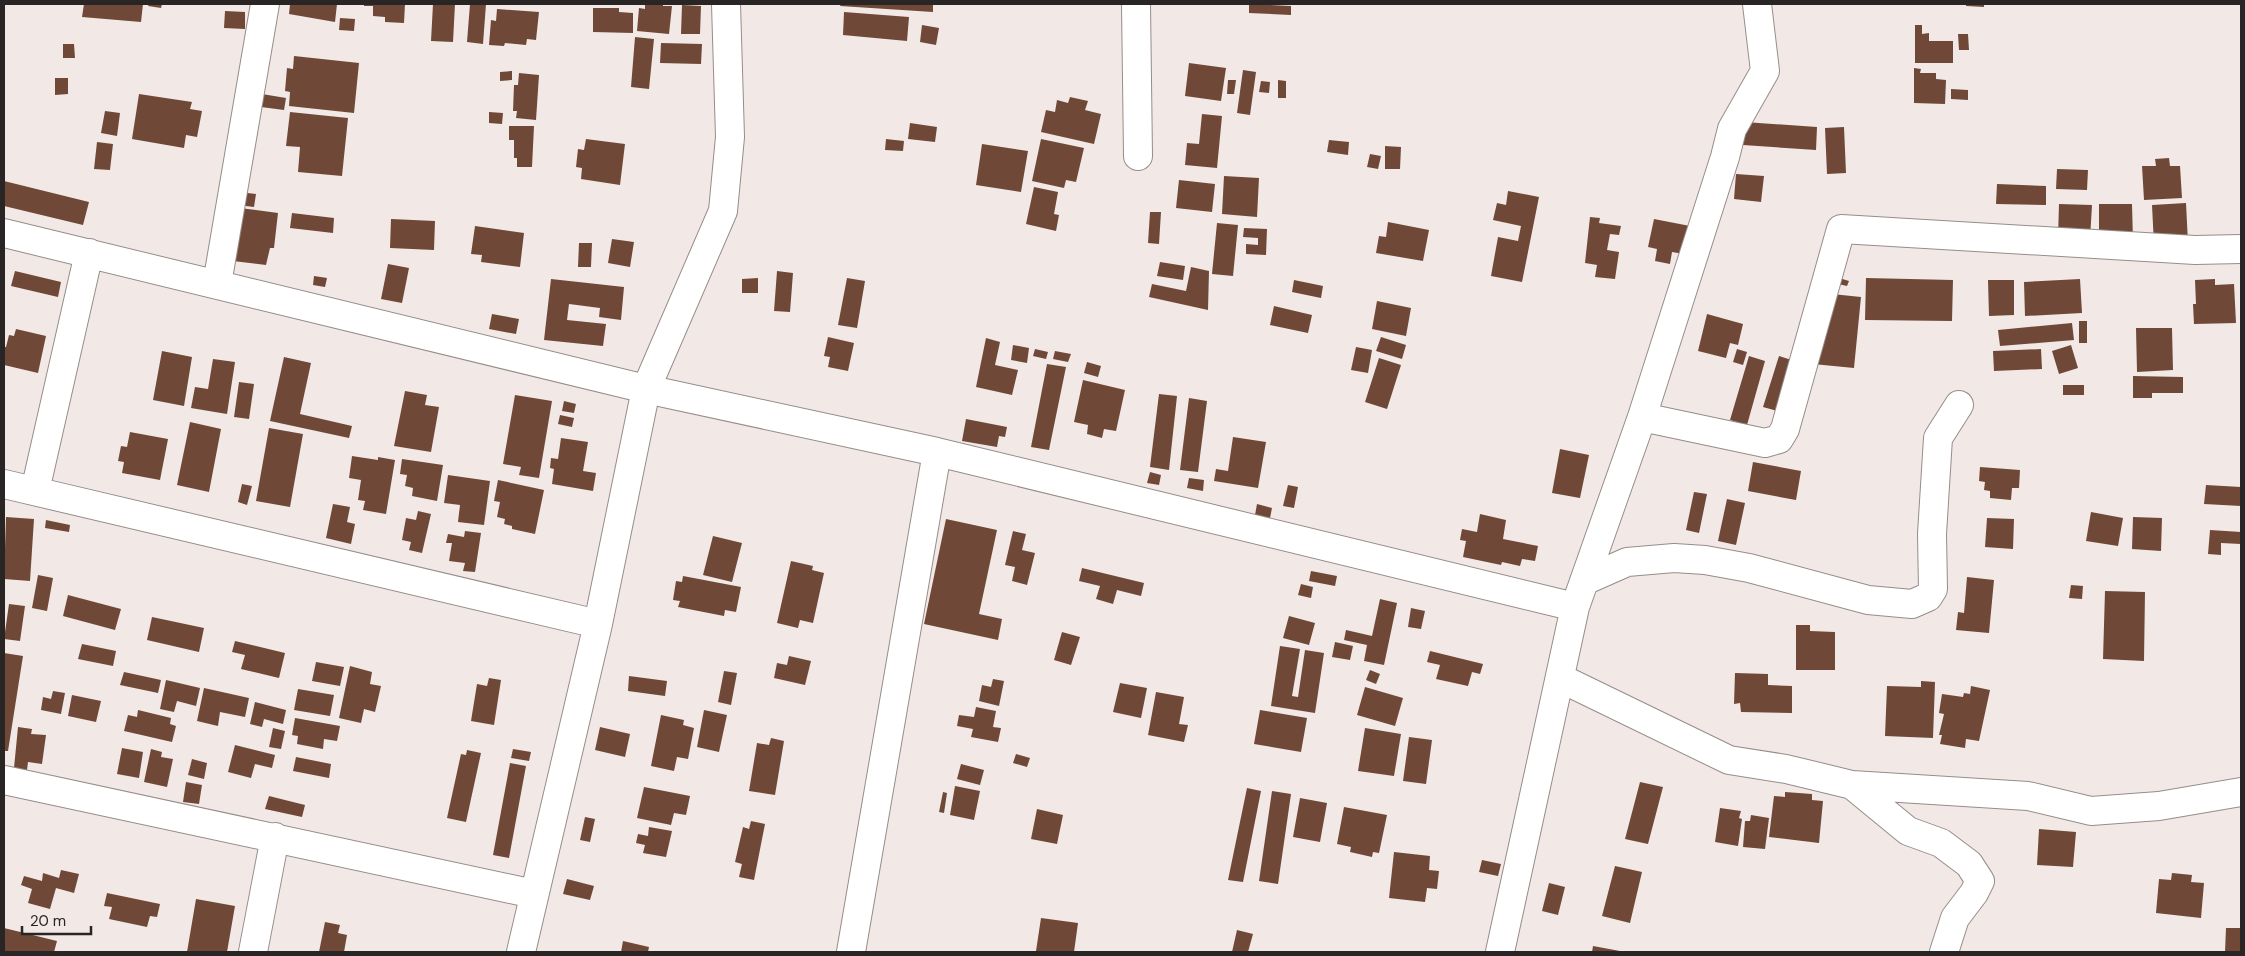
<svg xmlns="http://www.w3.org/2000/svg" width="2245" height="956" font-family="'DM Sans',sans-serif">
<rect width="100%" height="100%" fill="#f2e9e6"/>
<path fill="#704837" d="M84,4H143L141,22L82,17Z
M149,4H162L161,8L148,6Z
M290,4H337L335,22L289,14Z
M364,4H405L404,23L385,22V17L373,16V6H364Z
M433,4H455L453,42L431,41Z
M470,4H486L483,44L467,42Z
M645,4H663V6H672L669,34L637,31L639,8L645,9Z
M841,4H933V12L840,6Z
M1249,4L1291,6V15L1249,13Z
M1966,4H1984V7L1966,6Z
M682,5L701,6L700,34H681Z
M593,8H619V12L633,13V33L593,32Z
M497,9L539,12L536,40L527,39L526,45L505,43L504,46L489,45L491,20L496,21Z
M225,11L245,12V29L224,28Z
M844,12L909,17L907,41L843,35Z
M340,18L355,19L354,31L339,30Z
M922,25L939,28L936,45L920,42Z
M1915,25H1922V34L1929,33V41H1953V63H1915Z
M1958,34H1968L1969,50H1959Z
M635,37L654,39L649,89L631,87Z
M661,43L702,44L701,64L660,63Z
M63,44H74L75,58H63Z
M294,56L359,63L354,113L289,106L290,92L285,91L287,68L293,69Z
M1189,63L1226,68L1221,101L1185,96Z
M1914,68L1921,69L1920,73H1936V79L1946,80L1945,104L1914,103Z
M1243,70L1256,72L1250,115L1237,113Z
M512,71V80L500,81V72Z
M519,73L539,75L536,120L516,118L517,111H513L514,85H518Z
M55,78H68V94L55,95Z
M1228,80H1236L1234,94H1227Z
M1278,80L1286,81V98H1278Z
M1261,81L1270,82L1269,93L1259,92Z
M1951,89L1968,90V100L1951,99Z
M139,94L192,102L190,109L202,111L197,137L186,135L184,148L132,139Z
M262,94L286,98L284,110L261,107Z
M1070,97L1088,101L1085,110L1101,114L1094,144L1041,132L1046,110L1055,112L1057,100L1068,103Z
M105,111L120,113L117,136L101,133Z
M290,112L348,118L342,176L298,172L300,147L286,146Z
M489,112L503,113L502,124L489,123Z
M1202,114L1222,116L1217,168L1185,165L1187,143L1199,144Z
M1744,122L1817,127L1816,150L1743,145Z
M910,123L937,127L935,142L908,139Z
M509,126H534L532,167H517V158H514V140H509Z
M1844,127L1846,173L1827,174L1825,128Z
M586,139L625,144L620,185L581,179L582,168L576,167L578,149L584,150Z
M886,139L904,141L903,151L885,150Z
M1041,139L1084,148L1076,182L1066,180L1064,188L1032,181Z
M1329,140L1349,142L1348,155L1327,152Z
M97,142L113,144L110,170L94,169Z
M982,144L1028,151L1021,192L976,185Z
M1385,146L1401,147L1400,169H1385Z
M1370,154L1381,156L1378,169L1367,167Z
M2169,158L2170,166H2180L2182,198L2144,200L2142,166H2156L2155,159Z
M2057,169L2088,170L2087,190L2056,189Z
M1736,174L1764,176L1761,202L1734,199Z
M1224,176L1259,178L1257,217L1222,214Z
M1179,180L1215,184L1212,212L1176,208Z
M4,181L89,202L83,225L4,206Z
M1997,184L2046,186V205L1996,204Z
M1034,187L1058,192L1054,214L1059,215L1056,231L1026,224Z
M1508,191L1539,197L1522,282L1491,276L1498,237L1518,241L1521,226L1493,220L1497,203L1506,205Z
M239,192L256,194L254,207L237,205Z
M2186,203L2188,243L2154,245L2152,205Z
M2059,204L2092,205L2090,239L2058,238Z
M2099,204H2132L2133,241L2099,242Z
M240,208L278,213L274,248H270L266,265L233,261Z
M1150,212H1161L1159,244L1148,243Z
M292,213L334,218L333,233L290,228Z
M1590,217L1600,218L1599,223L1621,226L1619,235L1610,234L1607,250L1619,252L1615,279L1595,277L1597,265L1585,263Z
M391,219L435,221L434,250L390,248Z
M1654,219L1690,226L1684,254L1672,252L1670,264L1655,261L1657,249L1648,247Z
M1388,222L1429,230L1423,261L1376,253L1379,236L1386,237Z
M1217,223L1238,225L1233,276L1212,274Z
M475,226L524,233L520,267L481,262L482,255L471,254Z
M1244,228L1267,229L1266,255L1246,254V244L1258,245V238L1243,237Z
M612,239L634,242L630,267L608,263Z
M579,243H592L591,267H578Z
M1160,262L1185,266L1183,280L1157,276Z
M388,264L409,268L402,303L381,299Z
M1191,267L1209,271L1208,310L1149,297L1152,284L1186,291Z
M15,271L61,282L58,297L11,286Z
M777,271L793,273L790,312L774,311Z
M314,276L327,278L325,287L313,285Z
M1836,277L1849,281L1847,286L1834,283Z
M758,278V293H742V279Z
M847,278L865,281L857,328L838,325Z
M1866,278L1953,280L1952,321L1865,320Z
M551,279L624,287L621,320L599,317L600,308L569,304L567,320L606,324L603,346L544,340Z
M2080,279L2082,313L2025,316L2024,282Z
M2215,279V285L2234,284L2236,323L2194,324L2193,304H2196L2195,280Z
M1294,280L1323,286L1321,298L1292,292Z
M1988,280H2014V315L1989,316Z
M1832,294L1861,297L1854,368L1813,364L1815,349H1822L1826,311Z
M1377,301L1411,308L1406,336L1372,329Z
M1274,306L1312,315L1308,333L1270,325Z
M492,314L519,319L516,334L489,329Z
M1707,314L1743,324L1738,345L1730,343L1726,358L1698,351Z
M2079,321H2087V343H2079Z
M2072,323L2074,340L2000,346L1998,330Z
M2136,328H2172L2173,370L2137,372Z
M16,329L46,336L38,373L4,365V347H6L9,335L14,336Z
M828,337L854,343L848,371L828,367L830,357L824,356Z
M1381,337L1406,345L1402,359L1376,351Z
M986,338L1000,342L995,365L1018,370L1012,395L976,387Z
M1013,345L1029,348L1027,363L1011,360Z
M2071,345L2078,368L2059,374L2052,351Z
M1356,347L1372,350L1368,373L1351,370Z
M1035,349L1048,352L1046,359L1033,356Z
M1737,349L1747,352L1743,365L1733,362Z
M2041,349L2042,369L1994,371L1993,351Z
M162,351L192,357L184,406L153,400Z
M1055,351L1071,354L1068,362L1053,359Z
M1749,356L1765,361L1747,425L1730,420Z
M1779,356L1801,363L1785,413L1763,407Z
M284,357L311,363L300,414L352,426L349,438L270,421Z
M1379,358L1401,365L1387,409L1365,402Z
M213,359L235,362L227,414L191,408L195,387L208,389Z
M1087,362L1101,366L1098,377L1084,373Z
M1047,364L1066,367L1049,450L1031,447Z
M2133,376L2183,377V393H2152V398H2133Z
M1083,380L1125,390L1116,431L1104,429L1102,438L1087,434L1088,425L1074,422Z
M239,382L254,384L249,419L234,417Z
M2063,385H2084V395H2063Z
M405,391L427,395L425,405L439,407L431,452L394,446Z
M1159,394L1177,396L1169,470L1150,467Z
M515,395L552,401L539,478L519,475L521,467L503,464Z
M1189,398L1207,401L1198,472L1180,470Z
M564,401L576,404L574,413L562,411Z
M560,415L574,418L572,427L558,424Z
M966,419L1007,427L1005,437L999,436L997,447L962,441Z
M190,422L221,429L209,492L177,485Z
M269,428L303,434L290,507L256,501Z
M130,432L168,439L160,480L122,473L124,462L118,461L121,446L127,447Z
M1233,437L1266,442L1258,488L1214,481L1216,469L1228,471Z
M561,438L588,442L583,471L596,473L593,491L552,484L554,469L550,468L551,458L558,459Z
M1560,449L1589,455L1580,498L1552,493Z
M352,456L378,460V457L395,460L386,514L363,510L365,501L358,500L361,480L349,478Z
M402,459L443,465L437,501L412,496L413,488L405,486L407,475L400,474Z
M1753,462L1801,471L1796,500L1748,491Z
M1980,467L2020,470L2019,488H2012L2011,500L1990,498V491L1984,490L1985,482L1979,481Z
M1150,472L1161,475L1159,485L1147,483Z
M448,475L490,481L484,525L458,522L460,505L444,503Z
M1189,478L1204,480L1203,491L1187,488Z
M498,480L544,490L535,534L512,529V526L504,524L505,519L497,517L500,502L494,501Z
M242,484L252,486L247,505L238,502Z
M1288,485L1298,487L1294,508L1283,506Z
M2206,485L2241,487V506L2204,504Z
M1694,492L1707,494L1699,533L1686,530Z
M1727,499L1745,503L1736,545L1718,541Z
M333,504L350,507L347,522L355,524L351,544L326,538Z
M1257,504L1272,508L1270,518L1255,515Z
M418,511L431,514L422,553L409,550L411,542L402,540L406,518L416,520Z
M2091,512L2123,518L2118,546L2086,541Z
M1480,514L1506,520L1503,539L1538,546L1535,561L1522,559L1520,566L1502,562L1501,565L1463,557L1466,541L1460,540L1462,529L1477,532Z
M6,517L34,519L30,581L4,579Z
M2133,517L2162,518L2161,551L2132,549Z
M1987,518L2014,519L2013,549L1985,547Z
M946,519L997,530L979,614L1002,619L998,640L924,624Z
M46,520L70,525L69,532L45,528Z
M2210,530L2241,532V544L2221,543V555L2208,554Z
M465,531L481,533L475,572L463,571L465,563L449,561L452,543H446L448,534L464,537Z
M1013,531L1026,534L1022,550L1035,553L1027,585L1012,581L1015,567L1005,565Z
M713,536L742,543L732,582L703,575Z
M791,561L813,566L812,570L824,573L813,623L800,620L798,628L777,623Z
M1082,568L1144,583L1141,596L1117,590L1113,604L1096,599L1100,586L1079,581Z
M1311,571L1337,576L1335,586L1309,581Z
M38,575L53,578L47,611L32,608Z
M683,576L741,587L736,612L725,610L724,616L678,607L680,601L673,600L676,581L682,582Z
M1967,577L1994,580L1989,633L1956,630L1958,612L1964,613Z
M1301,584L1313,587L1311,598L1298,595Z
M2071,585L2083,586L2082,599L2069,598Z
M2105,591L2145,592L2144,661L2103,659Z
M68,595L121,609L115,630L63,616Z
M1380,599L1397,603L1384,665L1364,661L1367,645L1344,640L1346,630L1372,636Z
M9,604L25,606L20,641L4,639Z
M1411,608L1425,611L1421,629L1408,627Z
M1289,616L1315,623L1309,645L1283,638Z
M152,617L204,628L199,652L147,640Z
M1796,625H1810V631L1835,632V670H1796Z
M1062,632L1080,637L1071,665L1054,660Z
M235,641L285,653L279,678L241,669L245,655L232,652Z
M1335,642L1353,646L1350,660L1332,657Z
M82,644L116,651L113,666L78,659Z
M1280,646L1300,649L1292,696L1298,697L1305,650L1324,653L1315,713L1271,706Z
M1430,651L1483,664L1480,674L1472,672L1468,686L1436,679L1440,665L1427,662Z
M4,653L23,656L8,751H4Z
M789,656L811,661L805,685L774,678L777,663L787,665Z
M316,662L344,667L340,686L312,681Z
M350,666L372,672L370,684L381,686L375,712L364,709L361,723L339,718Z
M1370,670L1380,674L1376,684L1366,680Z
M724,671L737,673L731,705L718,702Z
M124,672L161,680L158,693L120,685Z
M1735,673L1768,674V685L1792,686V713L1741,712L1740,703L1734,704Z
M629,676L667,681L665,696L628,691Z
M489,678L501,680L494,725L471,721L477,684L487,686Z
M993,679L1004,681L999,706L979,701L982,685L991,687Z
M166,680L200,688L196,706L177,701L174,712L160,709Z
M1921,681L1935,682L1933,738L1885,736L1887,686L1921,687Z
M1120,683L1147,688L1141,718L1113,712Z
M1971,686L1990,690L1979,741L1966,739L1965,748L1940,744L1942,735H1939L1944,714L1939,713L1942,694L1963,697L1964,693L1970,694Z
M1365,687L1403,698L1395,726L1357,715Z
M204,688L249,698L245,717L220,712L218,726L197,721Z
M298,689L334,695L330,716L294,710Z
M53,691L65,693L61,714L41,710L43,697L51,699Z
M1156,692L1184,697L1179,724L1188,725L1184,742L1148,735Z
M72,695L101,701L96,722L68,716Z
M255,702L286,710L283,724L264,719L262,727L250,724Z
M976,707L996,711L993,727L1001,728L998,742L971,737L973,729L957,726L959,715L974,717Z
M138,710L171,718L170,724L176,726L172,742L124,731L128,715L137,717Z
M704,710L727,715L719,752L697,747Z
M1260,710L1307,718L1301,752L1254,744Z
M661,715L684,720L683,725L694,728L688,759L677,757L674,771L651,766Z
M295,718L340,726L337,741L324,739L323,749L297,744L298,736L292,735Z
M18,727L32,729L31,734L46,735L42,764L28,762L27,770L14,768Z
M600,727L630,734L625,757L595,750Z
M273,728L285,731L281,749L269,747Z
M1365,728L1401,734L1394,776L1358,771Z
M1409,737L1432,740L1426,784L1403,781Z
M771,738L784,741L775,795L749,791L757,743L769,745Z
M235,745L275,755L272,768L255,764L251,778L228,772Z
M122,748L143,752L139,778L117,774Z
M151,749L162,752L161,757L173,759L167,787L144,782Z
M513,749L531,752L529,761L511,758Z
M467,750L481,753L466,822L447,818L461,754L466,755Z
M1016,754L1030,758L1027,767L1013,763Z
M296,757L331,764L329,778L293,771Z
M192,759L207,763L204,779L188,775Z
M510,763L526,766L509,858L493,855Z
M961,764L984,770L980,785L957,779Z
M186,782L202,785L199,804L183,802Z
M1640,782L1663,787L1648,844L1625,839Z
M955,786L980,791L974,820L950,815Z
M644,787L690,796L686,815L674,813L671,825L637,818Z
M1247,788L1261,791L1243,882L1228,880Z
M1272,791L1291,794L1278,884L1259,881Z
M943,792L947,793L944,813L939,812Z
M1785,792L1812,794V800L1823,801L1819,843L1769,837L1774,796L1785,797Z
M269,796L305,805L302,817L265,809Z
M1300,798L1327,803L1320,842L1293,837Z
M1344,807L1387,815L1379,853L1373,852L1372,857L1350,852L1351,847L1337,844Z
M1720,808L1741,811L1739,818L1742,819L1738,846L1715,842Z
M1037,809L1063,815L1057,844L1031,839Z
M1751,815L1769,818L1765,849L1743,847L1745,821H1750Z
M585,817L595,819L590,842L580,840Z
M751,821L765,824L754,880L739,877L742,864L735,862L743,827L749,829Z
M649,827L672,831L666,857L643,853L645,845L636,843L638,834L648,836Z
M2039,829L2076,832L2073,867L2037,865Z
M1394,852L1430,856L1429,870L1439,871L1437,889L1427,888L1425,902L1389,898Z
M1482,860L1501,864L1498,876L1479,872Z
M1615,866L1642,872L1630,923L1602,916Z
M61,870L79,874L74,893L56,888L50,909L28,903L32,889L21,885L24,876L42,881L43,873L59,878Z
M2172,873L2192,875L2191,882L2204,883L2201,918L2156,913L2159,879L2171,880Z
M567,879L594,886L590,900L563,894Z
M1549,883L1565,887L1558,915L1542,911Z
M107,893L160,904L157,917L150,916L147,927L109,919L112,907L104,906Z
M196,899L235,906L227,952H187Z
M1041,918L1078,923L1074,952L1036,951Z
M325,922L340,925L338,933L347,935L344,952H319Z
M4,928L57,941L54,952H4Z
M2226,928H2241V952H2225Z
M1237,930L1253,934L1248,952H1232Z
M623,941L649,947L648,952H621Z
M1593,946L1620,951V952H1592Z"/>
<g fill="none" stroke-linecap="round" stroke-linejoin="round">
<g stroke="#958d8a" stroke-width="30">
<path id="minor" d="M1136,4L1138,156
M4,233L646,389L937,452L1575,607L1500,952
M217,284L265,4
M1642,417L1765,443L1779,439L1785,429L1841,229L2195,250L2241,249
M4,484L598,624
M35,491L89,253
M1584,581L1627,562L1674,558L1705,560L1749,568L1868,600L1912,604L1928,597L1933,589L1932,534L1938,438L1959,405
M1575,607L1642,417L1725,157L1732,129L1765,71L1757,4
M1560,678L1729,760L1786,769L1852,785L2028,796L2091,811L2159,806L2241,792
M4,780L534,894
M1852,785L1908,831L1941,843L1969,864L1980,881L1974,893L1955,918L1944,952
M253,952L275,837
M521,952L598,624L646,389L723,211L730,137L726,4
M851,952L937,452"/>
</g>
<use href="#minor" stroke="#fff" stroke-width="28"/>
</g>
<rect width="2245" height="956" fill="none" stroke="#282524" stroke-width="10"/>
<path d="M22 926v8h69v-8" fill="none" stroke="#282524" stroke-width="2.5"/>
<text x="30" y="926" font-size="15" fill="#282524" stroke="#f2e9e6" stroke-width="4" paint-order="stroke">20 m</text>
</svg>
